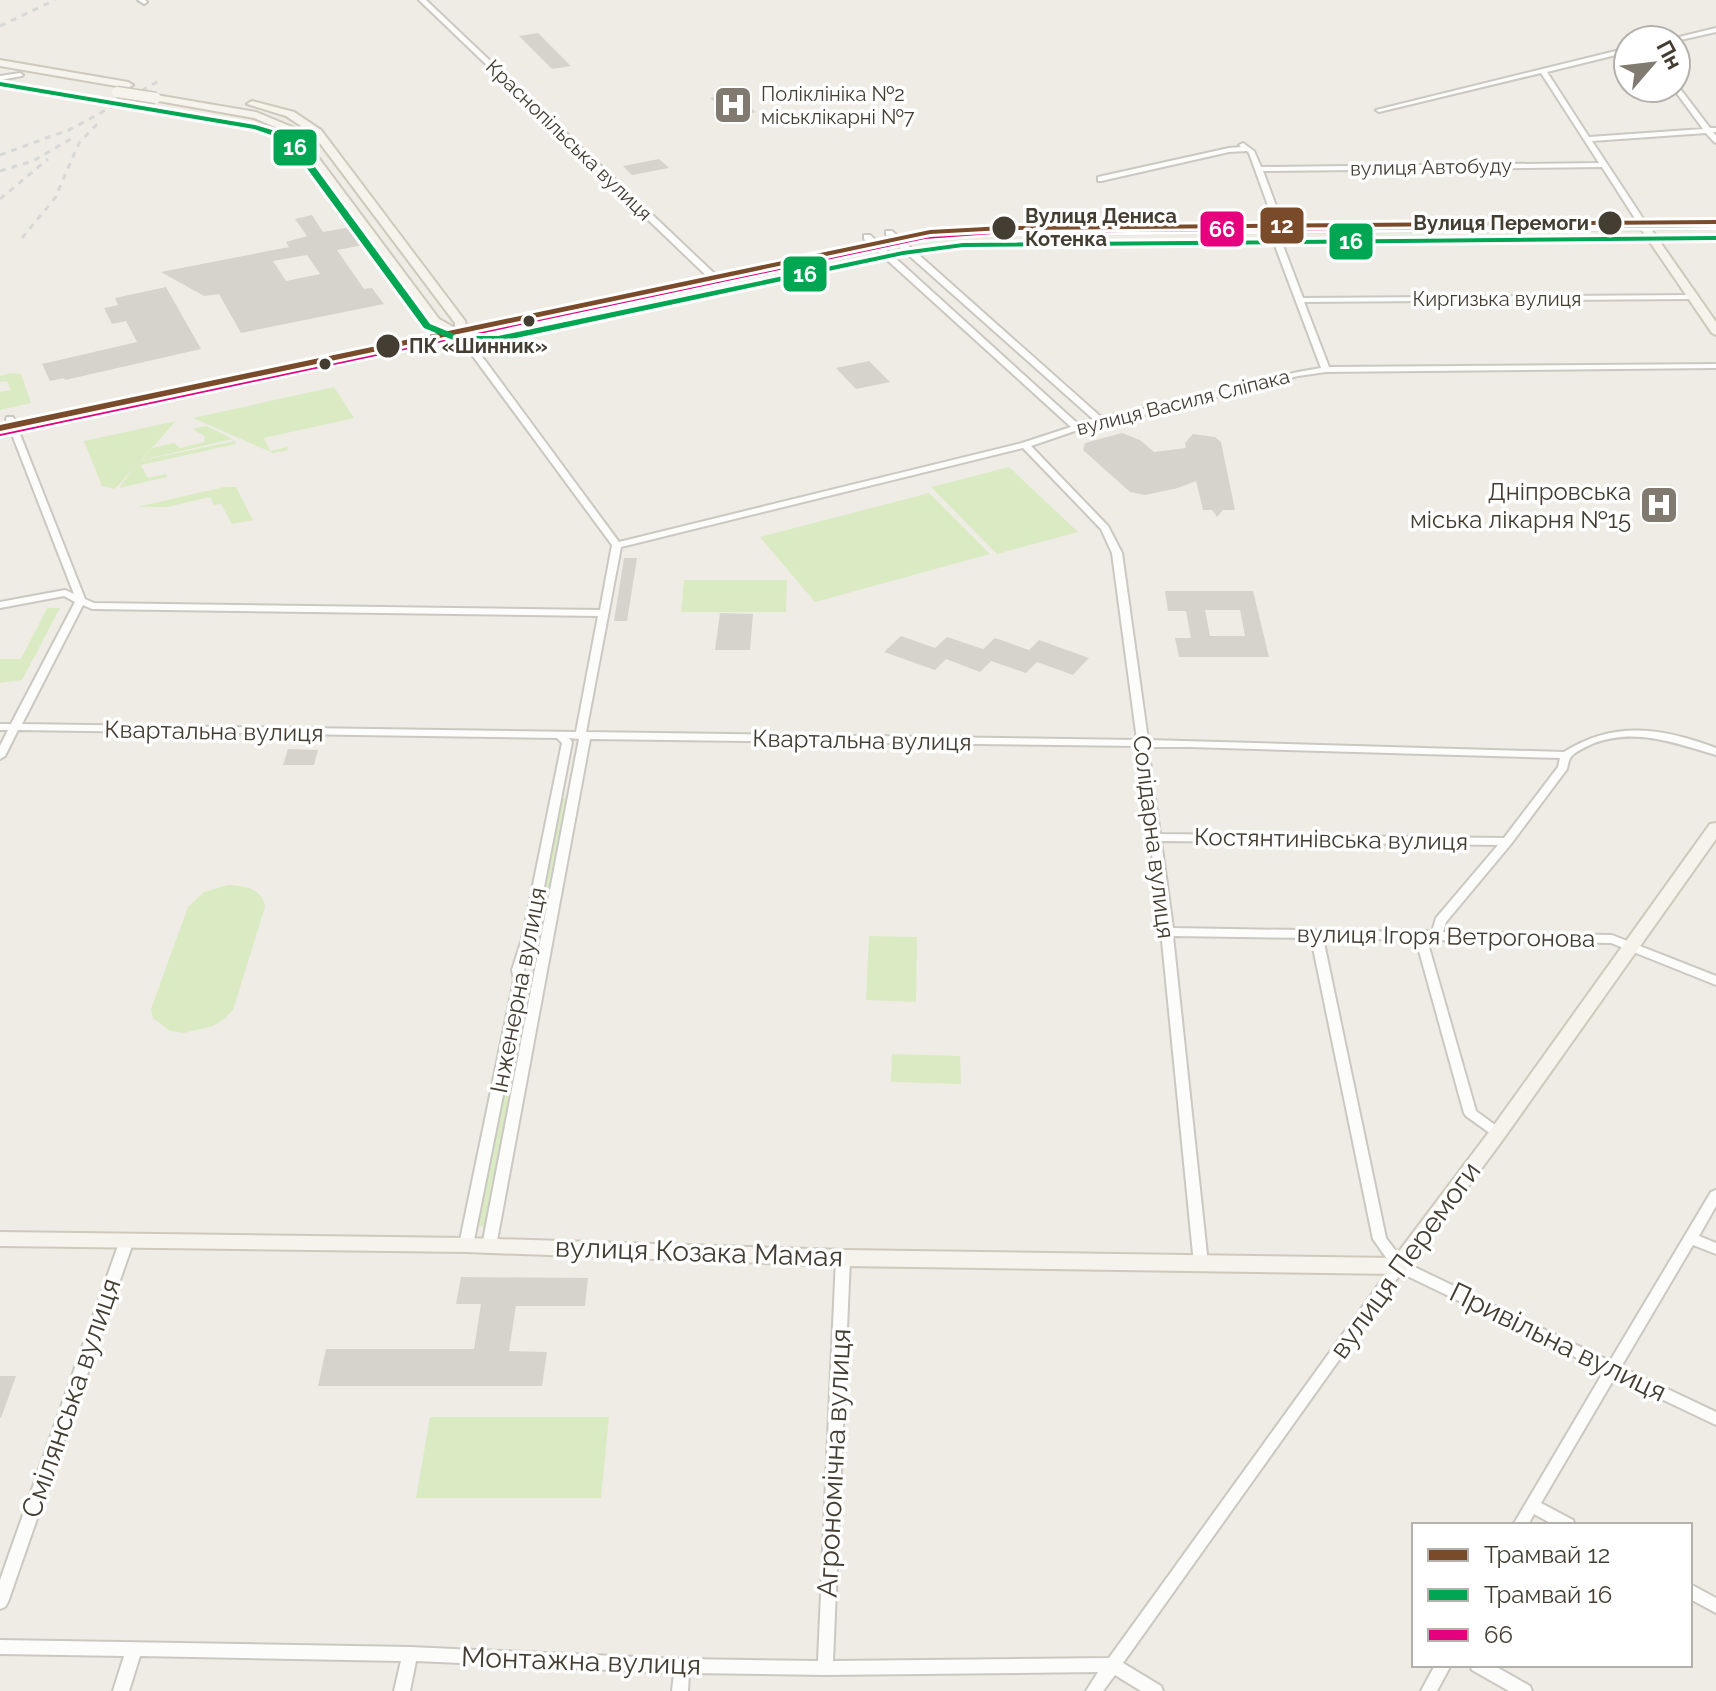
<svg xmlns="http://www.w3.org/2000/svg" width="1716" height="1691" font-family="Raleway,sans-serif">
<rect width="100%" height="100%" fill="#eeece5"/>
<path fill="#daebc3" d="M11,373L21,374L31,403L0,410V392L11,390L7,381L0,382V376Z
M334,387L354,418L264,438L270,451L287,447L288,450L273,453L193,418Z
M176,421L115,489L102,486L84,441Z
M206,426L233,439L142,460L152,448L174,443L180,448L204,442L205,436L192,429Z
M235,441L236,444L141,465L148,478L166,474L167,477L119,488L139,461Z
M1009,467L1078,532L997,554L931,487Z
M224,487H236L253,520L232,524L221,504L214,505L210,497L167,507H137Z
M929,493L990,554L815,602L760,537Z
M684,580H787L786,612H681Z
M47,608H60L22,680L0,683V659H21Z
M559,798H572L555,891L541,890Z
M228,885C245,886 262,888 265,907L233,1010L224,1019L213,1026L184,1033L170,1031L153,1018L151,1009L188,907L204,892Z
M869,936L917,937L916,1002L866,1000Z
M522,982H537L519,1077H503Z
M892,1054L960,1056L961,1084L891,1082Z
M503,1080L518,1081L490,1227L474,1226Z
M430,1417H609L601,1498H416Z"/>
<path fill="#d6d3cc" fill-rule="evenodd" d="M538,33L571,66L552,69L519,36Z
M732,94L756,112L734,117L710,98Z
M659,159L669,168L632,175L623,166Z
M312,215L323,232L351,227L364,245L337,250L364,289L372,288L384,304L241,333L219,294L204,296L161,272L289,247L286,242L307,236L295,219ZM307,255L320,274L286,281L273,261Z
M166,287L201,349L65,380L64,378L50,381L42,364L137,342L126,321L112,324L104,308L118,305L115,298Z
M869,361L890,382L856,389L836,368Z
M1122,433L1140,440L1154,452L1186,448L1185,443L1193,434L1215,437L1221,442L1235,510H1223L1217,517L1212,510H1203L1196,481L1178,488L1145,495L1130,492L1083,450L1085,443Z
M624,558H637L627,621H614Z
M1165,591H1253L1269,657H1179L1175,638H1191L1186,611H1168ZM1205,610H1240L1245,636H1210Z
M720,613L753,614L750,650H715Z
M901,636L935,648L947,637L983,649L995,638L1029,650L1039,640L1089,658L1073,675L1037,662L1026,673L991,661L980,672L946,659L935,670L884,652Z
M288,749L318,750L314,765H283Z
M461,1277L588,1278L585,1306H516L509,1351L547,1352L542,1386H318L326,1349H474L481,1304H456Z
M0,1376H16L1,1418L0,1417Z"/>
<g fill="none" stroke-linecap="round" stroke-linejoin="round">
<g stroke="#cbc8c1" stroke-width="4">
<path id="street" d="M138,0H145L147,2L144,4Z
M419,0H426L719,278V282H713Z
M1716,28V32L1676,41L1667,40Z
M1628,48V52L1547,72L1589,137L1703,129L1673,88H1676V85L1678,86L1710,128H1716V132H1713L1716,136V143L1714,142L1706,133L1592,141L1648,226L1647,228H1641L1602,167L1263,171L1278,211L1279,235L1303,298L1692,295L1696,297L1692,299L1304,302L1329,367L1716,364V368L1326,372L1298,376L1149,414L1101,422L1031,446L1108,526L1122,553L1148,740L1564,752C1614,720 1663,728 1716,748V755C1674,743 1635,727 1592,744C1586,747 1574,752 1571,757C1568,761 1568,765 1567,769L1511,844L1446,922L1443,932L1612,935L1716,976V985L1611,943L1427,940L1476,1111L1502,1130L1504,1133L1502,1136H1494L1466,1116L1464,1113L1416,940L1323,938L1386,1238L1404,1262L1610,1361L1711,1192L1716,1190V1206L1699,1236L1716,1243V1254L1693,1245L1621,1367L1716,1412V1425L1615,1377L1541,1503L1573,1520L1575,1525H1554L1534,1514L1528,1525H1513L1604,1371L1401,1273L1123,1663L1161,1686L1163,1691H1141L1115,1675L1103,1691H1086L1098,1672L825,1675L689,1673L688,1691H672L674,1673L416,1661L410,1691H394L401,1661L140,1656L129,1691H113L124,1656L0,1654V1640L410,1647L682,1659L818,1661L836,1258L838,1254L843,1253L848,1254L850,1258L833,1661L1109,1658L1392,1266L1373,1239L1311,938L1173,936L1208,1264L1206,1268L1201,1269L1196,1268L1194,1264L1158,900L1138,746L590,739L496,1246L494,1250L489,1251L484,1250L482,1246L579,739L569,738L572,742L534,939L524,970L526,980L473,1245L471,1249L466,1250L461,1249L459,1245L514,980L512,970L522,939L562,743L557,738L18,730L5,756L0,759V746L8,730H0V724H11L75,602L64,596L0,608V602L65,590L74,594L6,419L7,417H13L14,419L85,599L94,603L600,610L612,545L458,336V332H464L619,542L1022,443L1071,427L864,239V235H870L1078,424L1093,419L886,235V231H892L1101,417L1149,408L1298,372L1321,368L1271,235L1270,211L1249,153L1247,151L1229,152L1101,181H1098V177L1229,148L1241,147L1239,145L1243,143L1254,151L1261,167L1599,163L1541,73L1379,112L1376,110ZM1023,448L1101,529L1112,553L1137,740L586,732L621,547ZM83,605L92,609L598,616L576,732L22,724ZM1148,747H1189L1560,758L1558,767L1504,838L1160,834ZM1161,841L1498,845L1436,918L1432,932L1420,930L1415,932L1173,928Z
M20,73L23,75L22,76L0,80V76Z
M127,1235L132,1236L134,1240L8,1602L5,1607L0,1609V1580L120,1240L122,1236Z
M1690,1584L1716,1598V1613L1690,1599Z
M1435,1665H1451L1437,1691H1421Z
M1470,1665H1493L1530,1686L1532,1691H1509L1472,1670Z"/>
</g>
<g stroke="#cec9bc" stroke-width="4">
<path id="secondary" d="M0,60L128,82L133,85L128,88L0,66Z
M156,95L256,112L297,129L439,319L455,328V323L313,134L286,116L247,104L252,101L294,112L321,130L465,321L467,331L925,234L1006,228L1716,222V228L1651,229L1716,322V335L1712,333L1641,229L1006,234L925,240L0,437V429L449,334L431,323L289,133L254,118L153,100L151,98Z
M1716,823V839L1504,1138L1406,1271L1399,1274L843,1266L466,1252L0,1246V1232L466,1238L843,1250L1394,1258L1492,1128L1710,824Z"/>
</g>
<use href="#street" fill="#fcfcfb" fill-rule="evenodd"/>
<use href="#secondary" fill="#f6f3ec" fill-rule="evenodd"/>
<path stroke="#d8d8d7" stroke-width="3" stroke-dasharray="6 6" stroke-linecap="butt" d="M0,26L55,0
M0,155L71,129L159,81
M0,171L33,161L76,136
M0,199L48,159
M22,238L55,198L79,143L101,120"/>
<g stroke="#cec9bc" stroke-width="13" stroke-linecap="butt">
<path id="secondary-bridge" d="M117,92L156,98"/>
</g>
<use href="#secondary-bridge" stroke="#f6f3ec" stroke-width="10"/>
<g stroke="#fff" stroke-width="6">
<path id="bus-1" d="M1716,223V227L1006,233L925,239L0,436V430L925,235L1006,229Z"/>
</g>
<use href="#bus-1" fill="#e5007d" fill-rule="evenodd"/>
<g stroke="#fff" stroke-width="6">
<path id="tram-1" d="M1716,220V224L1004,230L930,234L0,431V425L930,230L1004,226Z"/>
</g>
<g stroke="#fff" stroke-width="6">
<path id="tram-2" d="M0,82L255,125L286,134L301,148L430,324L459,336H498L903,251L963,243L1716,236V240L963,247L903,255L498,342H458L424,328L295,152L280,138L254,129L0,86Z"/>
</g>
<use href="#tram-1" fill="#7a4b2a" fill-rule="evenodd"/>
<use href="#tram-2" fill="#00a651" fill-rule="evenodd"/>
</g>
<defs>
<g id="hospital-square" transform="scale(2)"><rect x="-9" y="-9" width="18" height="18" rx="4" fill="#807a71" stroke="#fff"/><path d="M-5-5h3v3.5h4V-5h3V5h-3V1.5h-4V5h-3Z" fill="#fff"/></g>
</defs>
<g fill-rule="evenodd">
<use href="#hospital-square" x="733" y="105"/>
<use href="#hospital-square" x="1659" y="505"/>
</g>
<g fill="#443d32" stroke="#fff" stroke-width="3">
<circle cx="1610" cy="223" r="13"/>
<circle cx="1004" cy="228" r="13"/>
<circle cx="529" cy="321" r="7"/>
<circle cx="388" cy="346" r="13"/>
<circle cx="325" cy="364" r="7"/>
</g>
<g text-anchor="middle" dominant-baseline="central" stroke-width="7" stroke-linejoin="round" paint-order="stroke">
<g font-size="20" fill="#443d32" stroke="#fff" text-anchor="start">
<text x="761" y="94">Поліклініка №2<tspan x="761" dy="23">міськлікарні №7</tspan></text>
</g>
<g font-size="20" fill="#443d32" stroke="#fff">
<text transform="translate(569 140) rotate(44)">Краснопільська вулиця</text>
<text transform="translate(1431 167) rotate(-1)">вулиця Автобуду</text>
<text x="1497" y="299">Киргизька вулиця</text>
<text transform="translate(1183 402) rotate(-14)">вулиця Василя Сліпака</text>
</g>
<g font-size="20" font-weight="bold" fill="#443d32" stroke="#fff" text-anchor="start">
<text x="1025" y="216">Вулиця Дениса<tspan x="1025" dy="23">Котенка</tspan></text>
<text x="1589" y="223" text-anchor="end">Вулиця Перемоги</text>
<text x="409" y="346">ПК «Шинник»</text>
</g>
<g font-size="24" fill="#443d32" stroke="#fff" text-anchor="end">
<text x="1631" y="491">Дніпровська<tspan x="1631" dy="28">міська лікарня №15</tspan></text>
</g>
<g font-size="24" fill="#443d32" stroke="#fff">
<text transform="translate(214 731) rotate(1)">Квартальна вулиця</text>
<text transform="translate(862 740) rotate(1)">Квартальна вулиця</text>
<text transform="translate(1154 837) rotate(83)">Солідарна вулиця</text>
<text transform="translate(1331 839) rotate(1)">Костянтинівська вулиця</text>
<text transform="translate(1446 936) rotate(1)">вулиця Ігоря Ветрогонова</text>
<text transform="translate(518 990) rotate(-79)">Інженерна вулиця</text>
</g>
<g font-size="28" fill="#443d32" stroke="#fff">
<text transform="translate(699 1252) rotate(2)">вулиця Козака Мамая</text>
<text transform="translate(1405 1260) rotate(-54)">вулиця Перемоги</text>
<text transform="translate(1558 1342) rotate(26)">Привільна вулиця</text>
<text transform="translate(71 1398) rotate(-71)">Смілянська вулиця</text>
<text transform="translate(834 1463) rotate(-87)">Агрономічна вулиця</text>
<text transform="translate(581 1661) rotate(2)">Монтажна вулиця</text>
</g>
</g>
<g stroke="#fff" stroke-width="3">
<rect x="272" y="128" width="46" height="39" rx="8" fill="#00a651"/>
<rect x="1259" y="206" width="46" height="39" rx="8" fill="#7a4b2a"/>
<rect x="1199" y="210" width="46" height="38" rx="8" fill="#e5007d"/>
<rect x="1328" y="222" width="46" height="39" rx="8" fill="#00a651"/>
<rect x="782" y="255" width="46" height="38" rx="8" fill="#00a651"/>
</g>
<g font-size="22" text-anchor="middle" font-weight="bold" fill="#fff">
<text x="295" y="155">16</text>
<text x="1282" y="233">12</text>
<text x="1222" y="237">66</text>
<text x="1351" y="249">16</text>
<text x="805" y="282">16</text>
</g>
<rect x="1412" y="1523" width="280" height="144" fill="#ffffff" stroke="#b4b1ad" stroke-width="2"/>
<rect x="1428" y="1549" width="40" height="12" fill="#7a4b2a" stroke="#b4b1ad" stroke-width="2"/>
<text x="1484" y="1563" font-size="24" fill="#443d32">Трамвай 12</text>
<rect x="1428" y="1589" width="40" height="12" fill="#00a651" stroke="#b4b1ad" stroke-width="2"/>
<text x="1484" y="1603" font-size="24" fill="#443d32">Трамвай 16</text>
<rect x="1428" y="1629" width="40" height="12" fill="#e5007d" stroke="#b4b1ad" stroke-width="2"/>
<text x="1484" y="1643" font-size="24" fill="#443d32">66</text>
<g transform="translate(1652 64) rotate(62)"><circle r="38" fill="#ffffff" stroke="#b4b1ad" stroke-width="2"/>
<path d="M0-6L14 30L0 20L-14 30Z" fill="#807a71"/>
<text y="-12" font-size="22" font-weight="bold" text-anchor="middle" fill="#443d32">Пн</text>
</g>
</svg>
